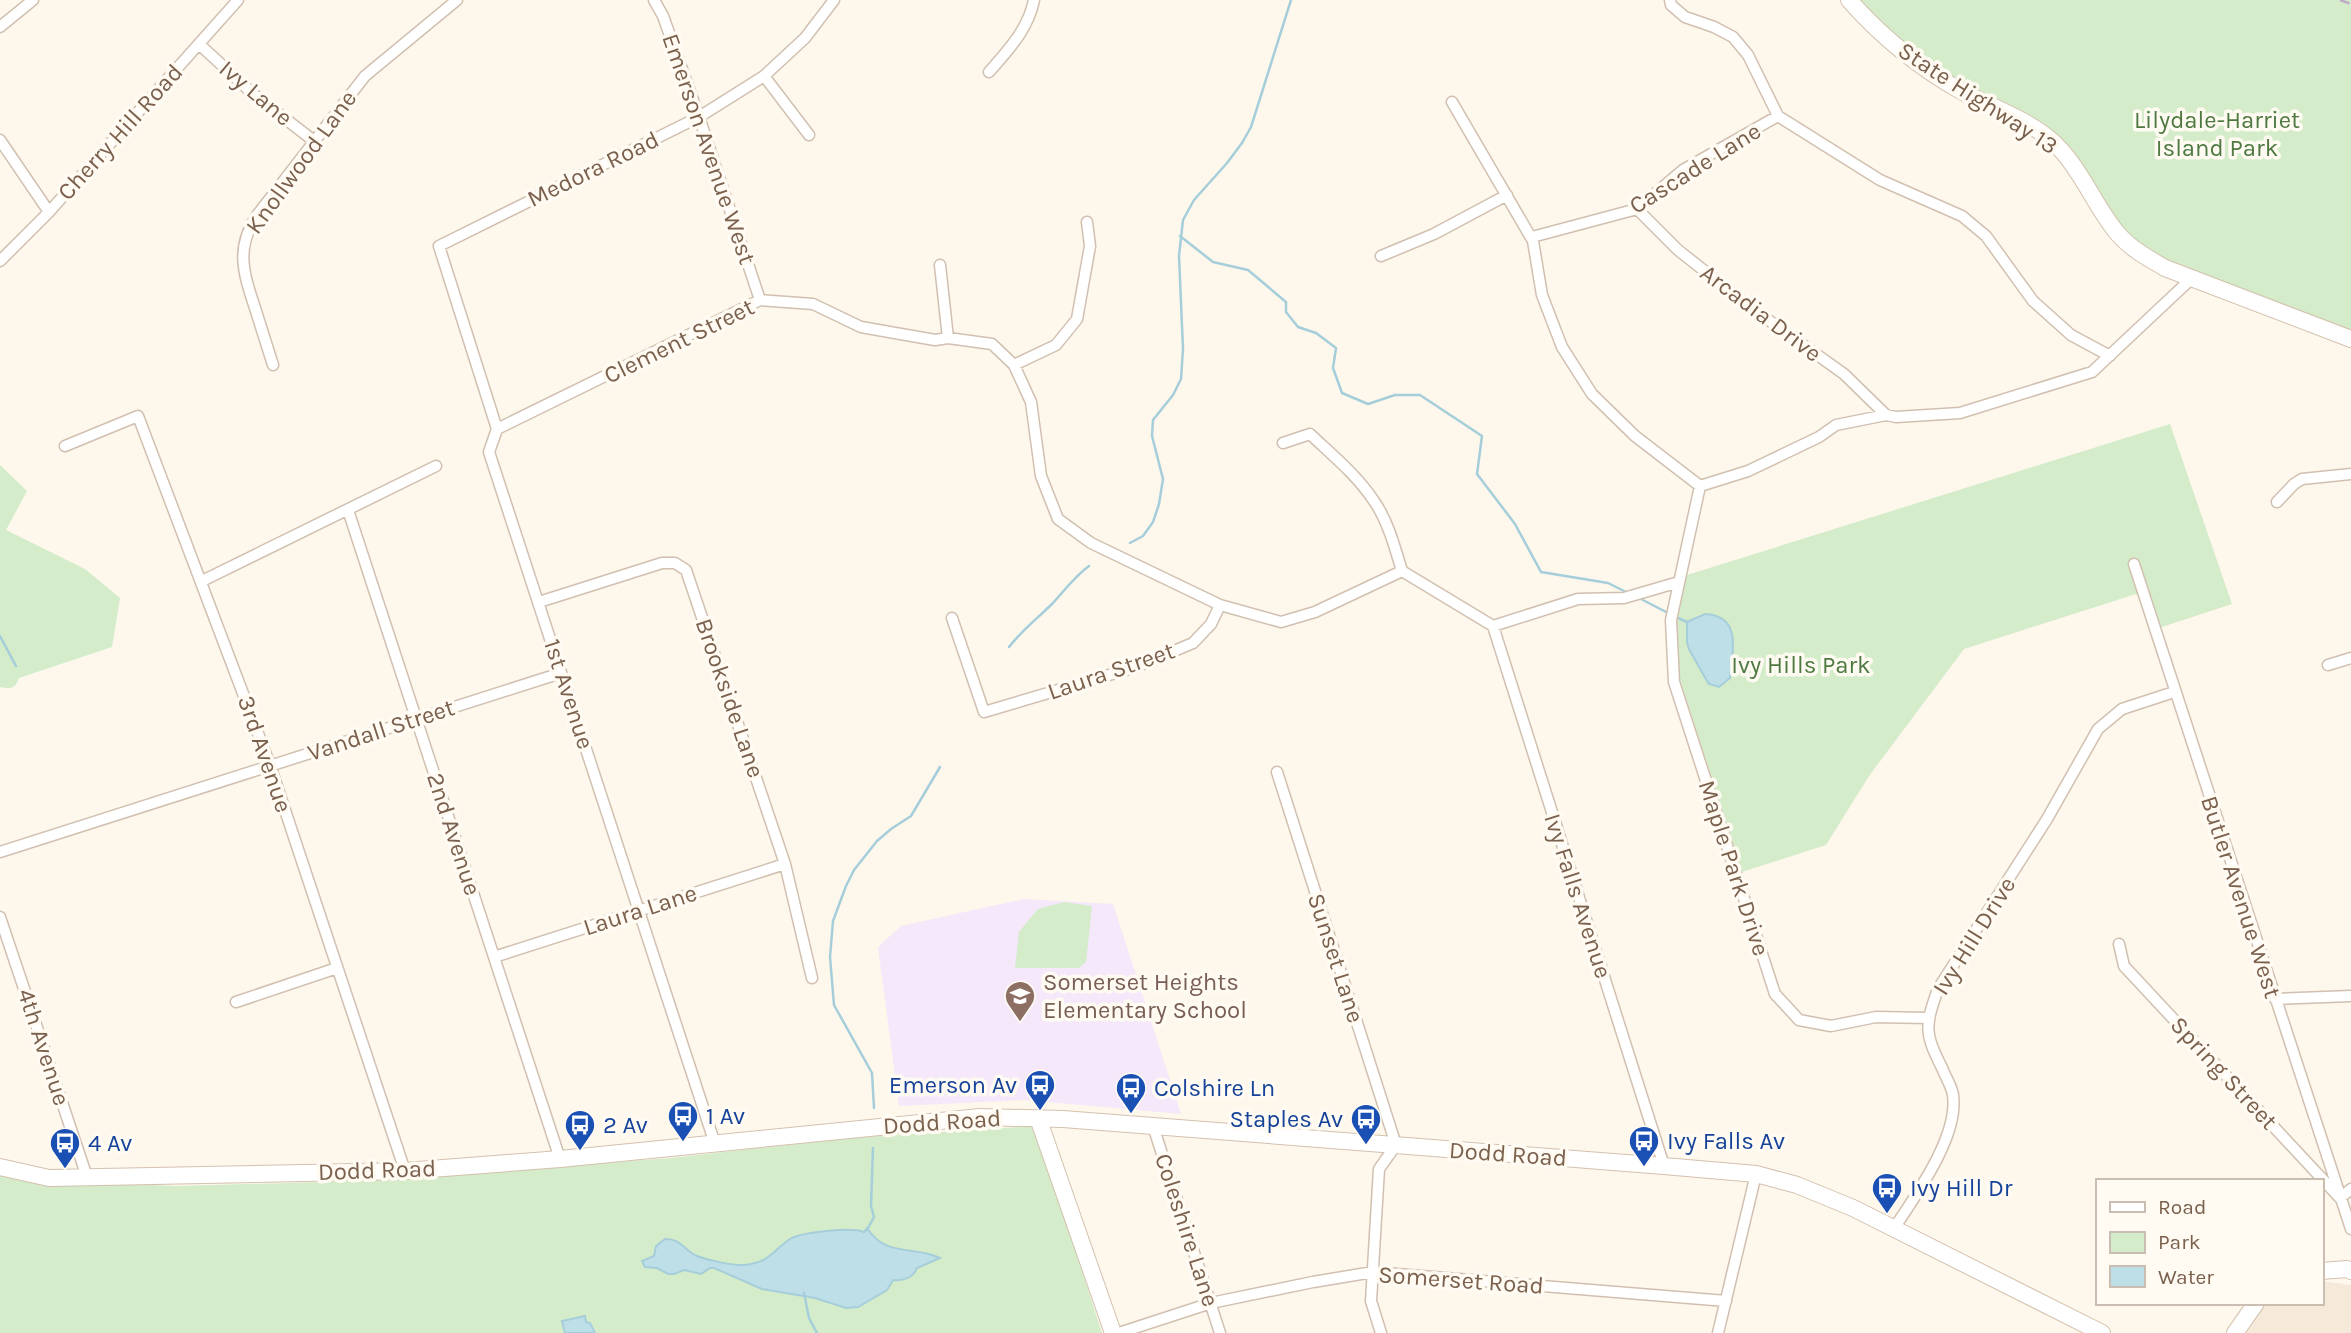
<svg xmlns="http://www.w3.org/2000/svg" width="2351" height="1333" font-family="Karla,sans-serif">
<rect width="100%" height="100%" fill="#fdf7ec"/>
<path fill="#f5eada" d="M2321,1281L2351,1285V1333H2241L2262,1303H2321Z"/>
<path fill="#f4e8fa" d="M1024,899L1113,904L1181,1114L1025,1100L899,1106L878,947L901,926Z"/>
<path fill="#d4ecc9" d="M1851,0H2351V341L2137,254L2055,138L1916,61Z
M2170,424L2232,604L2159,628L2136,594L1964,649L1869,776L1826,845L1742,872L1676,667L1673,627L1687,575Z
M0,465L27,491L6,530L85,569L120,598L112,647L19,678C15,689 11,689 0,687Z
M1064,902L1092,906L1086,962L1079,968H1015L1019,932L1038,909Z
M1035,1126L1102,1333H0V1174L17,1179L176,1186L361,1181L671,1158L849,1138Z"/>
<path fill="#bfdfe8" stroke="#a5ceda" stroke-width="2" d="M1705,614C1743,616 1732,652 1730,678L1719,687L1709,684L1707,681L1689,649L1687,642V622Z
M867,1228C886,1258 913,1245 940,1258L917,1268C913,1278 903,1281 893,1280L887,1290L858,1307L846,1308L815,1298L762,1289L714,1268H710L701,1274L684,1270L674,1274H668L657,1268L645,1267L642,1261L654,1256L656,1246L665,1239C680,1238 685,1251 697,1256C707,1260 734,1266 744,1265C771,1262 772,1251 790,1239C802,1232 851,1227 864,1232Z
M585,1316L586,1322L590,1323L595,1333H565L562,1321Z"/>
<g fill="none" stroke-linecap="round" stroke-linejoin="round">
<path stroke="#a5ceda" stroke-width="2.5" d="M1180,236L1213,262L1248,270L1286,302V312L1298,327L1316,333L1336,348L1333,368L1342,393L1368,404L1395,395H1420L1482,436L1477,474L1515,524L1541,572L1608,583L1626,592
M1130,543L1143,536L1153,522L1159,504L1163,479L1152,436L1153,420L1173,395L1181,379L1183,349L1179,256L1183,220L1194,200L1227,163L1242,143L1251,127L1291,0
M1639,598L1670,614
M1676,617L1687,622
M0,636L16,666
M1009,647C1022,630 1038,618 1053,603C1065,590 1075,576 1089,566
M874,1108L872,1073L834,1005L830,957L833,921L846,886L854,870L877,841L891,829L911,816L940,767
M867,1230L874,1217L871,1206L873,1148
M804,1293L809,1318L817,1333"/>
<g stroke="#d1c0b0" stroke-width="13">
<path id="street" d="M654,0L663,16L699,117L760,300
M1670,0L1671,5L1685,17L1714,27L1733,37L1748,55L1778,116L1880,180L1962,216L1986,236L2033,301L2071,335L2110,356
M0,27L33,0
M199,44L252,93L314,141
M989,72C1008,50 1028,30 1034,0
M764,76L809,135
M1452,102L1533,241L1542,295L1562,347L1592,394L1635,436L1700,486
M0,140L49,212
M1637,209L1678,250L1750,307L1844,374L1886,415
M1533,241L1532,237L1637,209L1683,170L1778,116
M1381,256L1434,234L1507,195
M0,261L49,212L238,0
M940,265L948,338
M273,365C267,346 261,327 255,308C243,272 235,247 258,214L365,76L457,0
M1014,365L1056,345L1077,319L1090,246L1087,222
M497,429L760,300L813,304L861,327L935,340L948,338L992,344L1014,365L1031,402L1041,476L1058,519L1091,543L1220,605L1281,622L1315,612L1402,571
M1283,443L1310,434C1332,455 1357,475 1374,501C1388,521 1395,548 1402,571
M65,446L138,416L270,765L405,1171
M1700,486L1671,620L1674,682L1775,994L1799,1020L1831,1026L1876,1017L1927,1018
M1700,486L1748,471L1819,437L1836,425L1886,415L1896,417L1960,413L2092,372L2191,279
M2277,502L2294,484L2302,479L2351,474
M348,510L560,1159
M2134,564L2351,1229
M1402,571L1493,626L1578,599L1624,598L1679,582
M202,581L436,466
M539,602L662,563H675L686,570L785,864L812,978
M952,618L984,712L1136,667L1193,643L1211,624L1220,605
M1493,626L1664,1166
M2328,665L2351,658
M1277,772L1396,1145L1379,1169L1371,1301L1381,1333
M0,852L561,673
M0,917L87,1177
M2119,944L2124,966L2340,1198L2351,1189
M494,957L785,864
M2275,999L2351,996
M236,1002L337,968
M1153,1126L1220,1333
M715,1144L489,452L497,429L439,246L699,117L764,76L805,38L834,0
M1893,1230C1915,1196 1959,1137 1953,1095C1952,1087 1946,1078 1943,1070C1925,1034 1924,1028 1938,989L2047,819L2098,729L2122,709L2174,692
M1119,1333L1211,1303L1313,1282L1373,1272L1726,1301
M1718,1333L1756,1174"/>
</g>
<g stroke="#d4c1ae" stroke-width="18">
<path id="secondary" d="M1849,0C1880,35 1920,68 1961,91C1994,109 2035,121 2061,150C2084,175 2096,208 2118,234C2131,249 2148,258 2165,268L2351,339
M1038,1118L1113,1333
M0,1167L49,1178L405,1171L560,1159L980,1117L1063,1119L1664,1166L1756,1174L1797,1185L1853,1208L2102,1333
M2321,1271L2347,1269L2351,1271
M2235,1333L2256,1303"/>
</g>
<use href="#street" stroke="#fff" stroke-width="10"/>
<use href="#secondary" stroke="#fff" stroke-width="16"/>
<path stroke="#bca8c9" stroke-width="2.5" stroke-dasharray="10 7" stroke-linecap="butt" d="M2340,0L2351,4"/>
</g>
<defs>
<g id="school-pin" transform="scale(1.575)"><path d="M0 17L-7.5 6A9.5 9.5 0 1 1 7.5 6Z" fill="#8d6e63" stroke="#fffbf3"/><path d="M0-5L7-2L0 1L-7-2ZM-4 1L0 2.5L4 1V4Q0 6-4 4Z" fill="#fff"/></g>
<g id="bus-pin" transform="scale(1.575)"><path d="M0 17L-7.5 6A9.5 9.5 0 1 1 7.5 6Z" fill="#1a4fb4" stroke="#fffbf3"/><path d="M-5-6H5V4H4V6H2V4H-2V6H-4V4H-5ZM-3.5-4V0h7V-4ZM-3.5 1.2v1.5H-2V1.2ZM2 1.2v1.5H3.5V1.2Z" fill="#fff"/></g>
</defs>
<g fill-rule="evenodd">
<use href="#school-pin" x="1020" y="996"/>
<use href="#bus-pin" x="1040" y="1085"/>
<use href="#bus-pin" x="1131" y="1088"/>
<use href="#bus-pin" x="683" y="1116"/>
<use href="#bus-pin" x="1366" y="1119"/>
<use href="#bus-pin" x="580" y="1125"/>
<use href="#bus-pin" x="1644" y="1141"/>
<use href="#bus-pin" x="65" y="1143"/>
<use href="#bus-pin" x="1887" y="1188"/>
</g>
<g text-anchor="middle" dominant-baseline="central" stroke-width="7" stroke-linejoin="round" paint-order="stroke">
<g font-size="24" fill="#7a604d" stroke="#fffbf3">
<text transform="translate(256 93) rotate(40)">Ivy Lane</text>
<text transform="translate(1978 98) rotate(33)">State Highway 13</text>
<text transform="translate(120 132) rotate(-48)">Cherry Hill Road</text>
<text transform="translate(709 149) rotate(71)">Emerson Avenue West</text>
<text transform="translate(301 162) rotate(-54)">Knollwood Lane</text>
<text transform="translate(1695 168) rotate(-32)">Cascade Lane</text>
<text transform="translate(593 169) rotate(-26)">Medora Road</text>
<text transform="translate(1761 313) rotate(37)">Arcadia Drive</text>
<text transform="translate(679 341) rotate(-26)">Clement Street</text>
<text transform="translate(1111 671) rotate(-19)">Laura Street</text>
<text transform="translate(569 694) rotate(72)">1st Avenue</text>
<text transform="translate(730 698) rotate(71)">Brookside Lane</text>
<text transform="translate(381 730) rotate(-18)">Vandall Street</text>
<text transform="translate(265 754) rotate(71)">3rd Avenue</text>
<text transform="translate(454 834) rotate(72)">2nd Avenue</text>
<text transform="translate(1734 868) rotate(72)">Maple Park Drive</text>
<text transform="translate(1578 896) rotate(72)">Ivy Falls Avenue</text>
<text transform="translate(2241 897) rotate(72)">Butler Avenue West</text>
<text transform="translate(640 910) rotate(-18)">Laura Lane</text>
<text transform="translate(1974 936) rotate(-58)">Ivy Hill Drive</text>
<text transform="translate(1336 958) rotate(72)">Sunset Lane</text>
<text transform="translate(44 1047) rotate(72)">4th Avenue</text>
<text transform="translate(2224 1073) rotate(47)">Spring Street</text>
<text transform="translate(942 1122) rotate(-4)">Dodd Road</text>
<text transform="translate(1508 1154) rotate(4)">Dodd Road</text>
<text transform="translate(377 1170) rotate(-2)">Dodd Road</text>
<text transform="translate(1187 1230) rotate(72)">Coleshire Lane</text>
<text transform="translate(1461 1280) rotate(4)">Somerset Road</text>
</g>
<g font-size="24" fill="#4e7a41" stroke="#fffbf3">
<text x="2217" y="120">Lilydale-Harriet<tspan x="2217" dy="28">Island Park</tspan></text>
<text x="1801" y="665">Ivy Hills Park</text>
</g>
<g font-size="24" fill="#785e54" stroke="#fffbf3" text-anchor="start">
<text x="1043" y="982">Somerset Heights<tspan x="1043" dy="28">Elementary School</tspan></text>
</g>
<g font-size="24" fill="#164399" stroke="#fffbf3" text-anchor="start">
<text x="1017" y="1085" text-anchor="end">Emerson Av</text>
<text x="1154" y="1088">Colshire Ln</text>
<text x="706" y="1116">1 Av</text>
<text x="1343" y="1119" text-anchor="end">Staples Av</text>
<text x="603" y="1125">2 Av</text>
<text x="1667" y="1141">Ivy Falls Av</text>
<text x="88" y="1143">4 Av</text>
<text x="1910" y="1188">Ivy Hill Dr</text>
</g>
</g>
<rect x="2096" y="1179" width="228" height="126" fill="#fffbf3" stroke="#cabdb1" stroke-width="2"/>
<rect x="2110" y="1202" width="35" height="10" fill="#ffffff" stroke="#cabdb1" stroke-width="2"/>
<text x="2158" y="1214" font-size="21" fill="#7a604d">Road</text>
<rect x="2110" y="1232" width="35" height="21" fill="#d4ecc9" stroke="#cabdb1" stroke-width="2"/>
<text x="2158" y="1249" font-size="21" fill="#7a604d">Park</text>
<rect x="2110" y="1266" width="35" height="21" fill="#bfdfe8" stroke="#cabdb1" stroke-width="2"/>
<text x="2158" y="1284" font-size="21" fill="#7a604d">Water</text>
</svg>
